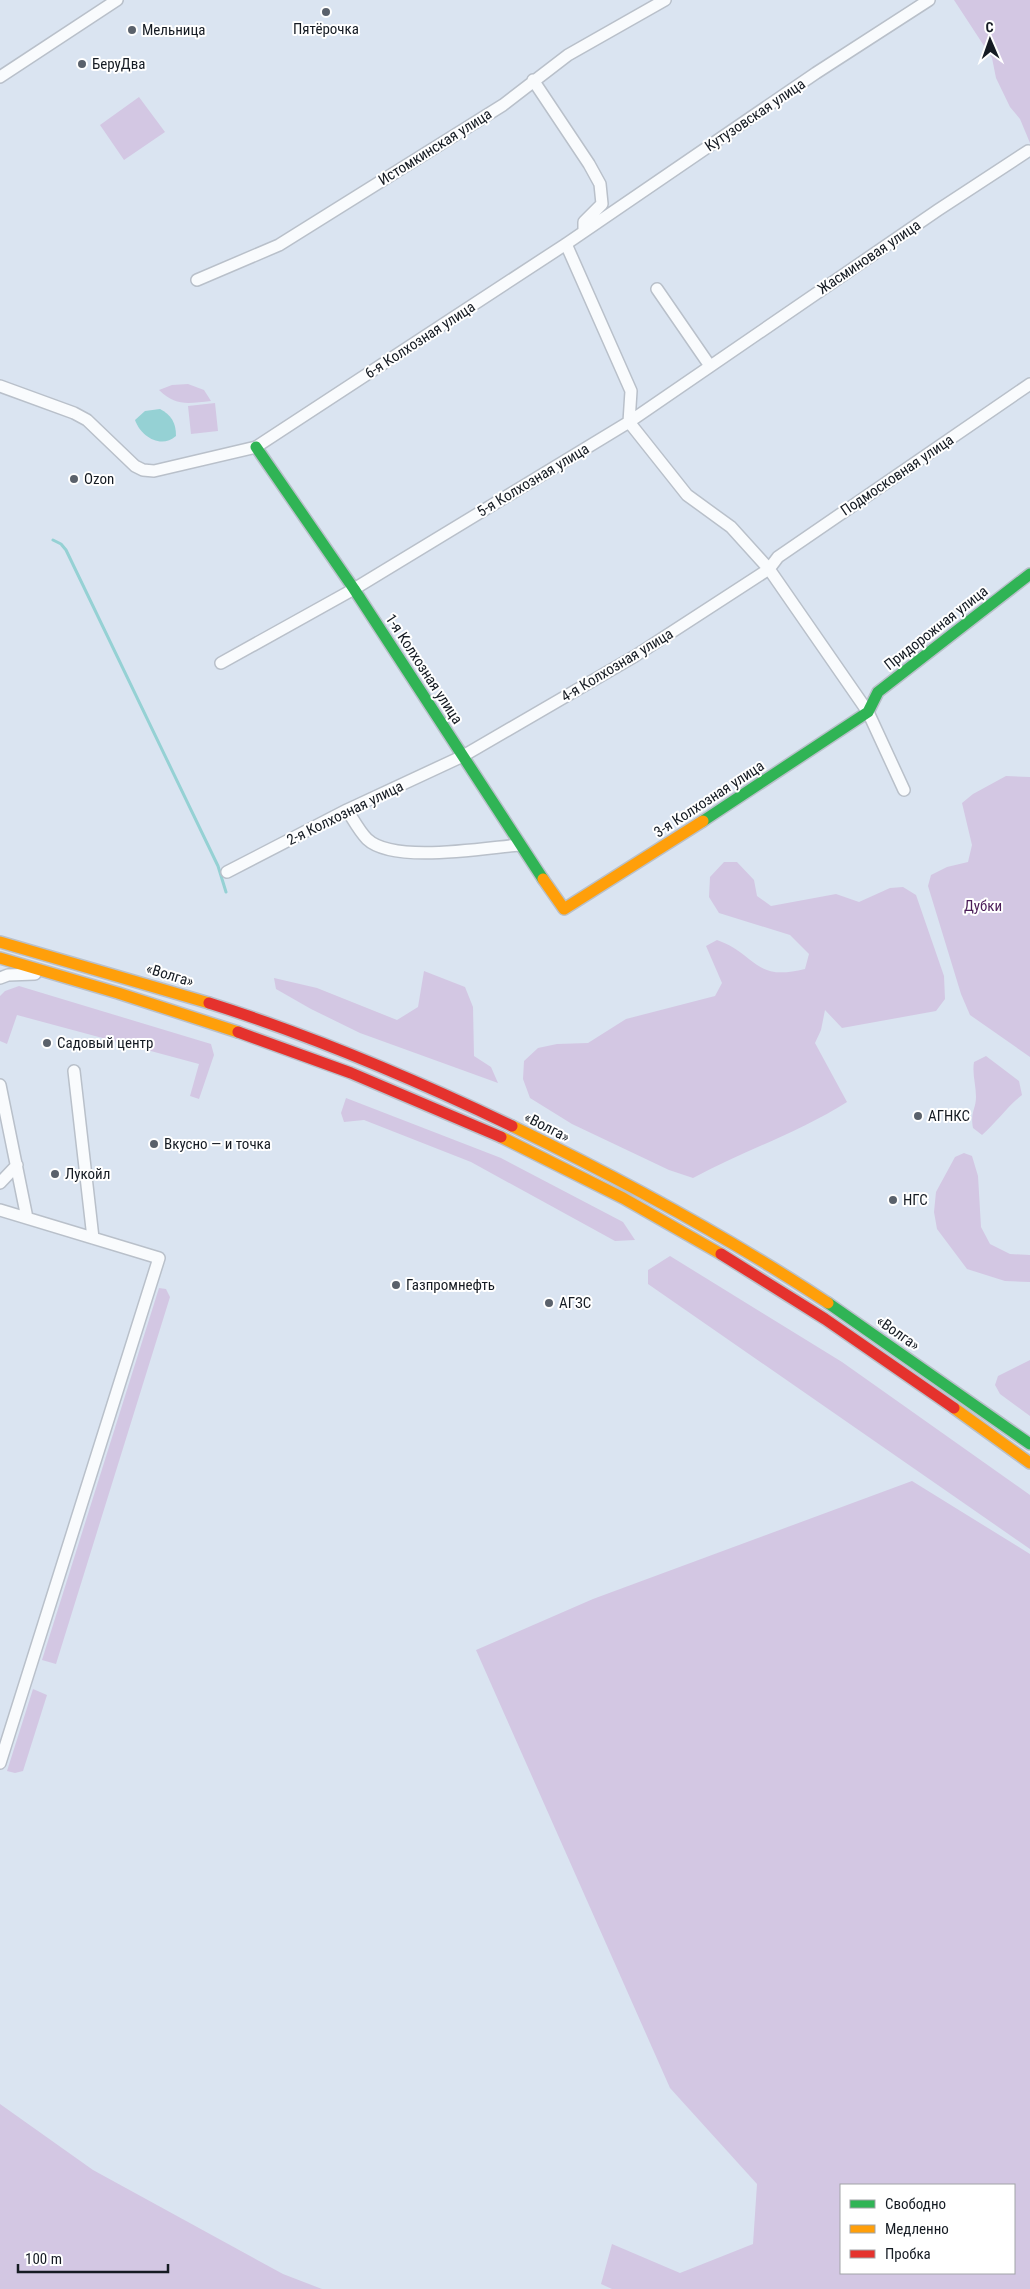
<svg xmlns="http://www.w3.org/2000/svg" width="1030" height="2289" font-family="'Roboto Condensed',sans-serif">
<rect width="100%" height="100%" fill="#dae4f1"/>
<path fill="#d3c7e3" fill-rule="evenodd" d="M954,0H1030V143L1020,119L1010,107L996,78L992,58Z
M139,97L165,132L124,160L100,125Z
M188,384L204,390L211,401C189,403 176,407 159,390L172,385Z
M215,403L218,431L191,434L188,406Z
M1006,776L1030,777V1057L970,1015L961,994L928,886L931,875L947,867L968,862L972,845L962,803L973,794Z
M724,862H737L754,880L757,896L771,906L836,894L859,902L890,888L903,887L916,895L944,976L945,999L936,1011L842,1028L825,1010L821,1030L815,1043L847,1102C798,1133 743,1151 693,1178L669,1170L572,1124L530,1098L523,1079L524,1061L538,1048L557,1044L588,1043L626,1019L715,996L722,983L706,946L717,940C757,954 753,982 805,969L809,954L790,935L719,913L709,897L710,877Z
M424,971L465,987L473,1007L474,1056L491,1067L498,1083L360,1033L311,1009L276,989L274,978L317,988L397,1020L418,1007Z
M19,986L211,1044L214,1055L199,1099L190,1096L199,1064L17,1015L7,1044L0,1041V996L5,991Z
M986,1056L1019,1081L1022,1095C1007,1107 997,1122 982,1135L973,1128C970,1112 976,1109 976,1097C976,1085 972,1074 974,1062Z
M346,1098L501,1158L623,1222L635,1240L615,1241L471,1162L364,1120L344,1122L341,1113Z
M964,1153L972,1156L978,1176L981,1227L990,1244L1010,1254L1030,1255V1282L1005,1281L967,1269L937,1229L934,1212L936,1192L955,1157Z
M670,1256L842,1362L1030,1495V1549L648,1284V1270Z
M159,1288L166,1289L170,1297L56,1664L42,1660Z
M1030,1360V1416L1000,1394L995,1385L998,1376Z
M912,1481L1030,1554V2289H612L601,2284L612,2244L680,2273L753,2244L757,2184L670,2088L476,1650L593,1599ZM841,2185H1014V2273H841Z
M33,1689L47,1695L23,1771L15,1773L7,1771Z
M0,2104L93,2170L283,2274L322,2289H0Z"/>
<path fill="#95d1d4" d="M160,409C171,415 176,422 176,436C161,449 141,437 135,420L145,411Z"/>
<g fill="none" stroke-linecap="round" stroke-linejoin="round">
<path stroke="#95d1d4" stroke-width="3" d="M53,540L61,544L66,550L218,866L226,892"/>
<g stroke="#b9c0ca" stroke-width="14">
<path id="street" d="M0,77L117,0
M533,80L589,164L600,184L602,204L584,222V229
M566,244L631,391L629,422L687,495L731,527L769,569L868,712L904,790
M197,280L279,245L503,105L568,55L665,0
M657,289L710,366
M0,386L74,413L87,420L135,466L143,470L154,471L256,447L566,244L816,73L929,0
M221,663L354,589L629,422L938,210L1028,151
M347,810C353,819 359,831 367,839C393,864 484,848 519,845
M227,872L347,810L463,756L635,656L769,569L778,557L1030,384
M0,978L8,975L35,974
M74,1071L93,1238
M0,1085L27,1218
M0,1183L17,1165
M0,1210L159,1258L0,1763"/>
</g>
<g stroke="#b9c0ca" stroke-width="14">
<path id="fast" d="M256,447L354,589L543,879
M703,821L868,712L878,692L1030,574
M828,1303L1030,1444"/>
</g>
<g stroke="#b9c0ca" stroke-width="14">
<path id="slow" d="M543,879L564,909L703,821
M0,942L209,1003
M0,958L118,993L238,1032
M512,1126C621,1179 728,1237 828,1303
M501,1137L623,1198L721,1254
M954,1408L1030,1463"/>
</g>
<g stroke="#b9c0ca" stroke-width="14">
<path id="jam" d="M209,1003C313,1036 414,1079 512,1126
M238,1032L351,1073L501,1137
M721,1254L825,1319L954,1408"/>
</g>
<use href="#street" stroke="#f9fbfd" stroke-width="11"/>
<use href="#fast" stroke="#30b455" stroke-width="11"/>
<use href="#slow" stroke="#ff9f0a" stroke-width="11"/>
<use href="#jam" stroke="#e5322d" stroke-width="11"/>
</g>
<g fill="#5a616b" stroke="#fff" stroke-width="2">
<circle cx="326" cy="12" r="5"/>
<circle cx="132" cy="30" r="5"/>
<circle cx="82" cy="64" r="5"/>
<circle cx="74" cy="479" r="5"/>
<circle cx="47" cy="1043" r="5"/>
<circle cx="918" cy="1116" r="5"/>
<circle cx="154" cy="1144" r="5"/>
<circle cx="55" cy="1174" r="5"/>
<circle cx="893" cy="1200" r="5"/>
<circle cx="396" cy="1285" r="5"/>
<circle cx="549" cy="1303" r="5"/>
</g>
<g text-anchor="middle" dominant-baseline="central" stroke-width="4" stroke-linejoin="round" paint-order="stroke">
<g font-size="15" fill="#151b23" stroke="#fff" text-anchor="start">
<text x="326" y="29" text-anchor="middle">Пятёрочка</text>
<text x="142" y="30">Мельница</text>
<text x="92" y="64">БеруДва</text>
<text x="84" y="479">Ozon</text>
<text x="57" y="1043">Садовый центр</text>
<text x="928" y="1116">АГНКС</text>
<text x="164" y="1144">Вкусно — и точка</text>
<text x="65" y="1174">Лукойл</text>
<text x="903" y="1200">НГС</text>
<text x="406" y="1285">Газпромнефть</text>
<text x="559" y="1303">АГЗС</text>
</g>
<g font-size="15" fill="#151b23" stroke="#fff">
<text transform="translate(755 115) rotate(-34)">Кутузовская улица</text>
<text transform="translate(435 147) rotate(-32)">Истомкинская улица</text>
<text transform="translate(869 257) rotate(-34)">Жасминовая улица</text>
<text transform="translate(420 340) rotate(-33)">6-я Колхозная улица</text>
<text transform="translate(897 475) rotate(-34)">Подмосковная улица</text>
<text transform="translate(533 480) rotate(-31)">5-я Колхозная улица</text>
<text transform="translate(936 628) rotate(-38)">Придорожная улица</text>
<text transform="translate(617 665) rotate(-31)">4-я Колхозная улица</text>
<text transform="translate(424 669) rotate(57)">1-я Колхозная улица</text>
<text transform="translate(709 799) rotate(-33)">3-я Колхозная улица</text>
<text transform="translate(345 813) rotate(-26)">2-я Колхозная улица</text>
<text transform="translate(170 975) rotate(17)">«Волга»</text>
<text transform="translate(547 1127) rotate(27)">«Волга»</text>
<text transform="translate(898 1333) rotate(35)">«Волга»</text>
</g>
<g font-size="15" fill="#4b1d58" stroke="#fff">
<text x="983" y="906">Дубки</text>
</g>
</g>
<rect x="840" y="2184" width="175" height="90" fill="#ffffff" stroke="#a1a4a7"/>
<rect x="850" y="2200" width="25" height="8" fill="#30b455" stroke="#a1a4a7"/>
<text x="885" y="2209" font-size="15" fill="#151b23">Свободно</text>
<rect x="850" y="2225" width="25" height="8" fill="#ff9f0a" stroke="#a1a4a7"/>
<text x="885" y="2234" font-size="15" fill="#151b23">Медленно</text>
<rect x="850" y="2250" width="25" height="8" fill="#e5322d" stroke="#a1a4a7"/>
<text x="885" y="2259" font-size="15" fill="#151b23">Пробка</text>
<g transform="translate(990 40) rotate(358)" stroke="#ffffff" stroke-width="4" paint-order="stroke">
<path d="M0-4L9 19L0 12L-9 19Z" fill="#151b23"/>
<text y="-8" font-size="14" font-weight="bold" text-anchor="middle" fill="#151b23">С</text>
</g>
<path d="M18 2264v8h150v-8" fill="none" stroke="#151b23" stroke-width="2.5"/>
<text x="25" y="2264" font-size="15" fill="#151b23" stroke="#ffffff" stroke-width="4" paint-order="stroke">100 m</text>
</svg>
